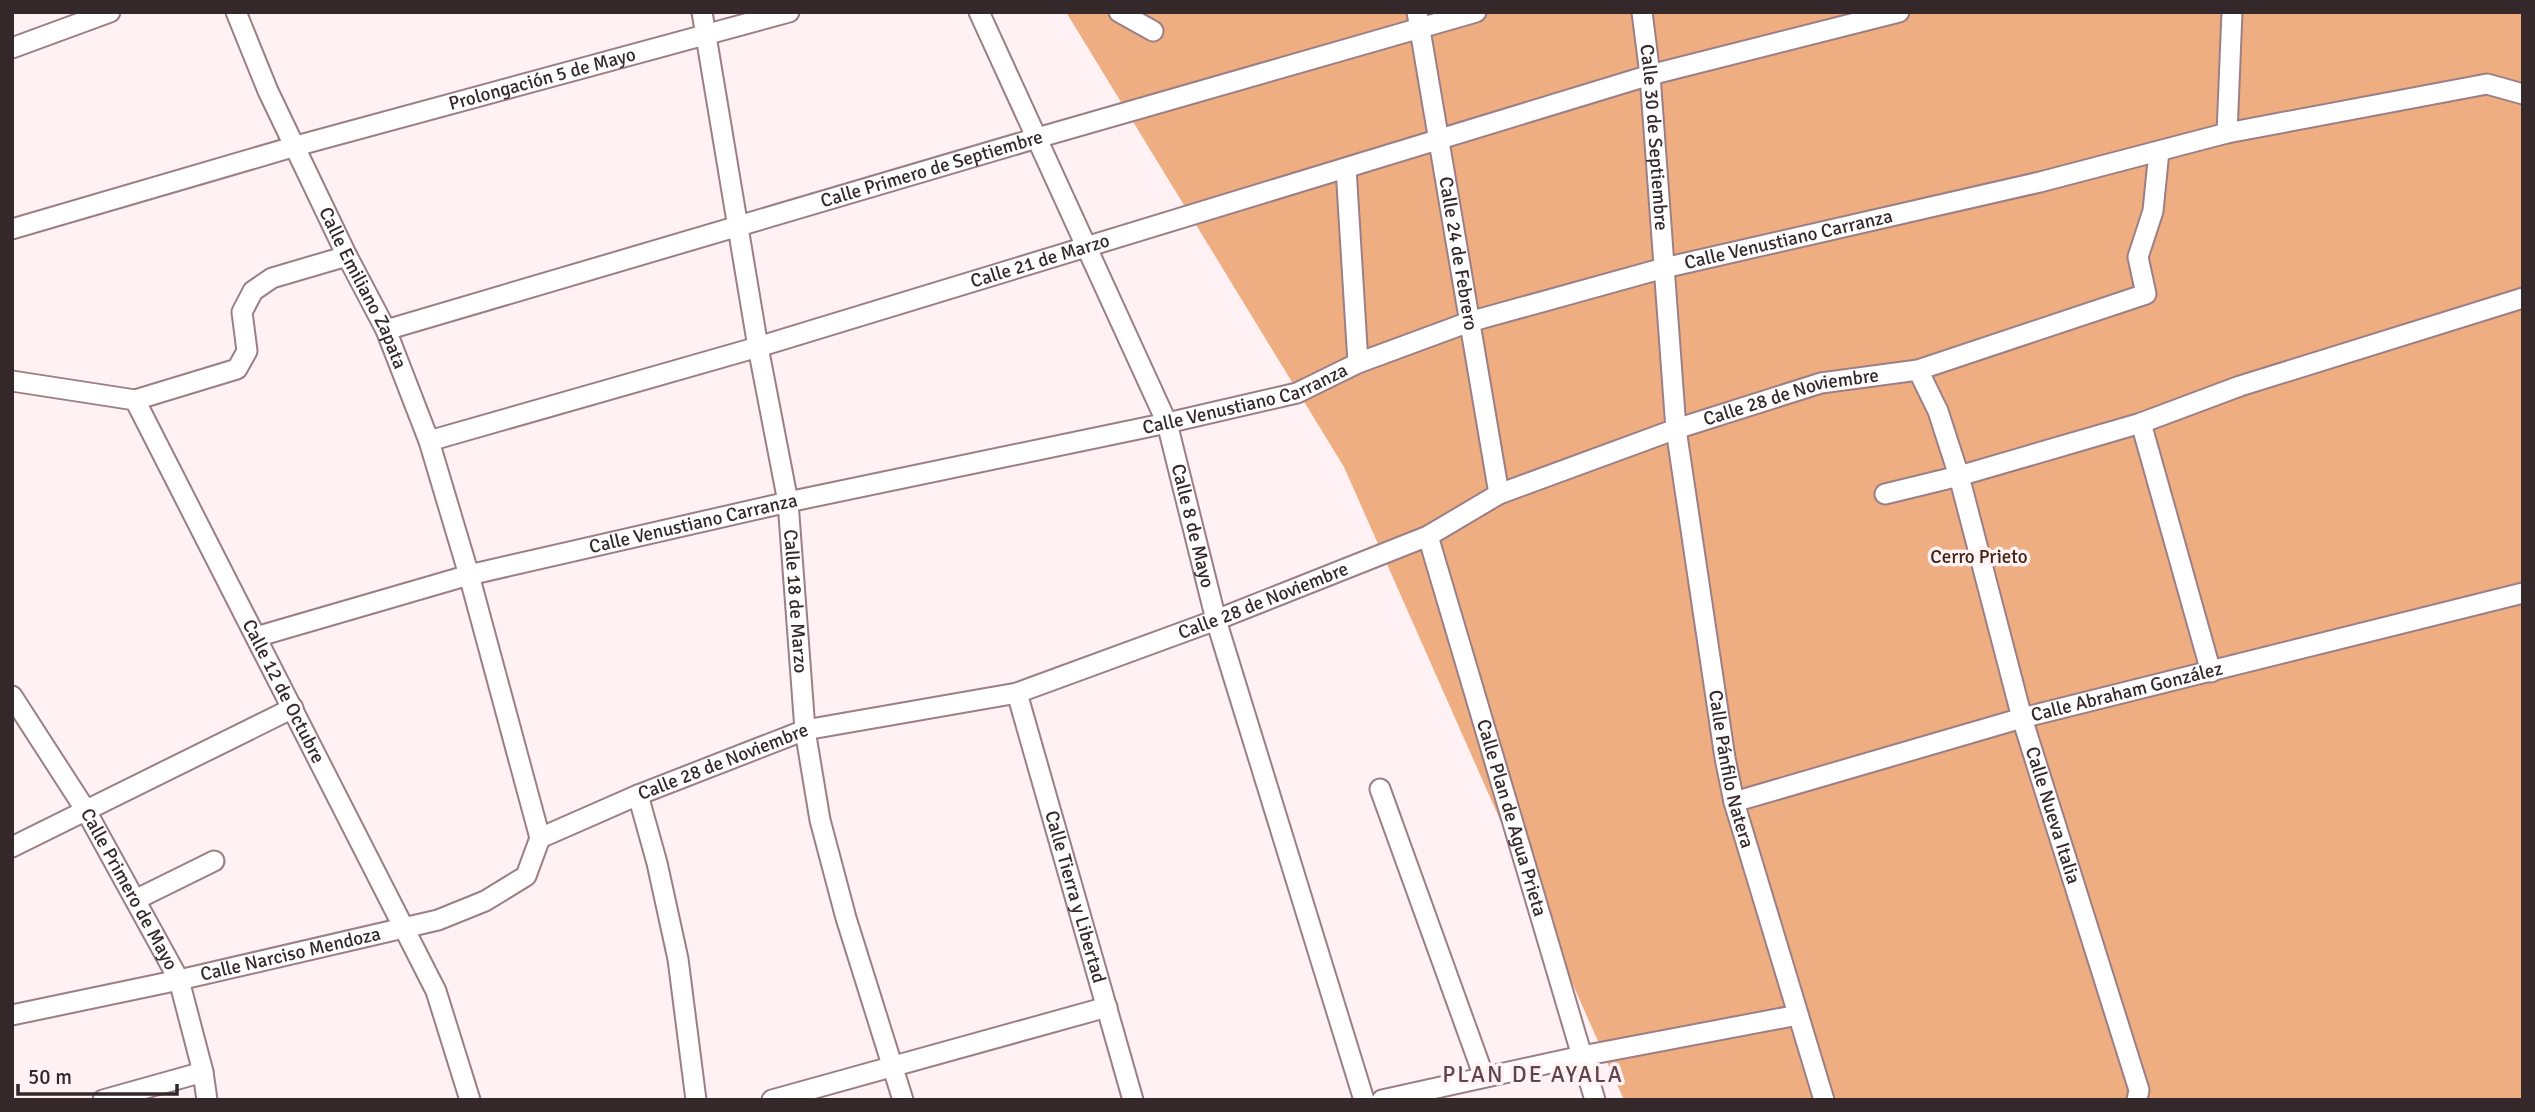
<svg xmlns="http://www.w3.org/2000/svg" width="2535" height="1112" font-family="Signika,sans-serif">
<rect width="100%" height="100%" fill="#fff1f4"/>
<path fill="#efae82" d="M1066,12H2523V1100H1624L1344,467Z"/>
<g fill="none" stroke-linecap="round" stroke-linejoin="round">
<g stroke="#9c7e85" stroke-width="23">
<g id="minor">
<path id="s1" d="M236,12L268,91L347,256L386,330L429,441L469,575L540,838"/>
<path id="s2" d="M702,12L758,347L788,502L805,730L820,820L846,918L903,1100"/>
<path id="s3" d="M979,12L1167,423L1216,620L1364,1100"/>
<path d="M1119,12L1153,31"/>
<path id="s4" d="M1417,12L1499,494"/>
<path id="s5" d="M1642,12L1650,75L1676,429L1725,758L1734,802L1824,1100"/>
<path d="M12,48L110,12"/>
<path d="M2227,133L2232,12"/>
<path d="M1346,168L1358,363"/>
<path id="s6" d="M12,229L296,146L789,12"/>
<path id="s7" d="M386,330L1037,138L1476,12"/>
<path id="s8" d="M1918,370L1938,411L1959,476L2022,718L2139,1090L2137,1100"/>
<path d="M12,381L135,400L237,369L247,351L242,312L253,291L272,278L347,256"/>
<path id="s9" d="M135,400L436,991L470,1100"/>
<path d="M2141,423L2211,672"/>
<path id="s10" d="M429,441L758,347L1650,75L1899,12"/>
<path d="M1885,494L1959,476L2141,423L2240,386L2523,298"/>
<path id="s11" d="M1428,536L1595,1100"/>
<path id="s12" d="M256,637L469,575L788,502L1167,423L1297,393L1358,363L1469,322L1664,268L2040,182L2227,133L2487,84L2523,94"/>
<path id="s13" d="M1017,693L1133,1100"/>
<path id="s14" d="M12,696L85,809L179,980L203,1072L207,1100"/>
<path d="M1380,789L1484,1077"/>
<path d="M638,795L657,863L678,959L696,1100"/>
<path id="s15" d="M1734,802L2022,718L2523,593"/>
<path d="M12,847L293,708"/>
<path d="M137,899L214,861"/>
<path id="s16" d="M12,1015L179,980L438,920L485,901L526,876L540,838L638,795L805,730L1017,693L1216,620L1428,536L1499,494L1676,429L1821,383L1918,370L2146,294L2138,257L2153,211L2159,151"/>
<path d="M103,1100L203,1072"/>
<path d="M772,1100L1107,1007"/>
<path d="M1382,1100L1582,1056L1798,1015"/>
</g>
</g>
<use href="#minor" stroke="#fff" stroke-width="19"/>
</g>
<g text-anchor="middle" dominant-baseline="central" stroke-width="7" stroke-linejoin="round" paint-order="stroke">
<g font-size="19" fill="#35282b" stroke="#fff1f4">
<text stroke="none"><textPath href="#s6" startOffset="551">Prolongación 5 de Mayo</textPath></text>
<text stroke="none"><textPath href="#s5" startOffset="126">Calle 30 de Septiembre</textPath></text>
<text stroke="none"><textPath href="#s7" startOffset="569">Calle Primero de Septiembre</textPath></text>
<text stroke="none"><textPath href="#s12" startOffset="1586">Calle Venustiano Carranza</textPath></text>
<text stroke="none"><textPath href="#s4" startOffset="245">Calle 24 de Febrero</textPath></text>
<text stroke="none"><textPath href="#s10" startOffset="637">Calle 21 de Marzo</textPath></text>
<text stroke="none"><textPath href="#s1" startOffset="304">Calle Emiliano Zapata</textPath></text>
<text stroke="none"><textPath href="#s12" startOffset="1018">Calle Venustiano Carranza</textPath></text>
<text stroke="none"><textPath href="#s16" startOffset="1908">Calle 28 de Noviembre</textPath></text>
<text stroke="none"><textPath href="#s12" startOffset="452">Calle Venustiano Carranza</textPath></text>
<text stroke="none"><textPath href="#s3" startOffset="558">Calle 8 de Mayo</textPath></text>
<text stroke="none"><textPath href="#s2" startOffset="597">Calle 18 de Marzo</textPath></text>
<text stroke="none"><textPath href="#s16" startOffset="1340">Calle 28 de Noviembre</textPath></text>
<text stroke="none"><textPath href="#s9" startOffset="327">Calle 12 de Octubre</textPath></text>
<text stroke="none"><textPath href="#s15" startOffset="408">Calle Abraham González</textPath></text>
<text stroke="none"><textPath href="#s16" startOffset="774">Calle 28 de Noviembre</textPath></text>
<text stroke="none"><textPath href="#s5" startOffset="763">Calle Pánfilo Natera</textPath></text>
<text stroke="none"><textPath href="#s8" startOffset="466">Calle Nueva Italia</textPath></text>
<text stroke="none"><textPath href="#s11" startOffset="294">Calle Plan de Agua Prieta</textPath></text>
<text stroke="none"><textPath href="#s14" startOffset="226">Calle Primero de Mayo</textPath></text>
<text stroke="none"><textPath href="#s13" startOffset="212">Calle Tierra y Libertad</textPath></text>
<text stroke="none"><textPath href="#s16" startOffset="285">Calle Narciso Mendoza</textPath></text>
</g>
<g font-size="19" fill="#3e2310" stroke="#fff1f4">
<text x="1979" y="557">Cerro Prieto</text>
</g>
<g font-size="23" letter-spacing="2" fill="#5f444b" stroke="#fff1f4">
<text x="1533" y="1074">PLAN DE AYALA</text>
</g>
</g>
<rect width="2535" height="1112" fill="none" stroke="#35282b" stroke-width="28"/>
<path d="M18 1084v10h159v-10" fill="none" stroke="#35282b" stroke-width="3.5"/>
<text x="28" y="1084" font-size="21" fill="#35282b" stroke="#fff1f4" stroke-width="5" paint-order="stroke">50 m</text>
</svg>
